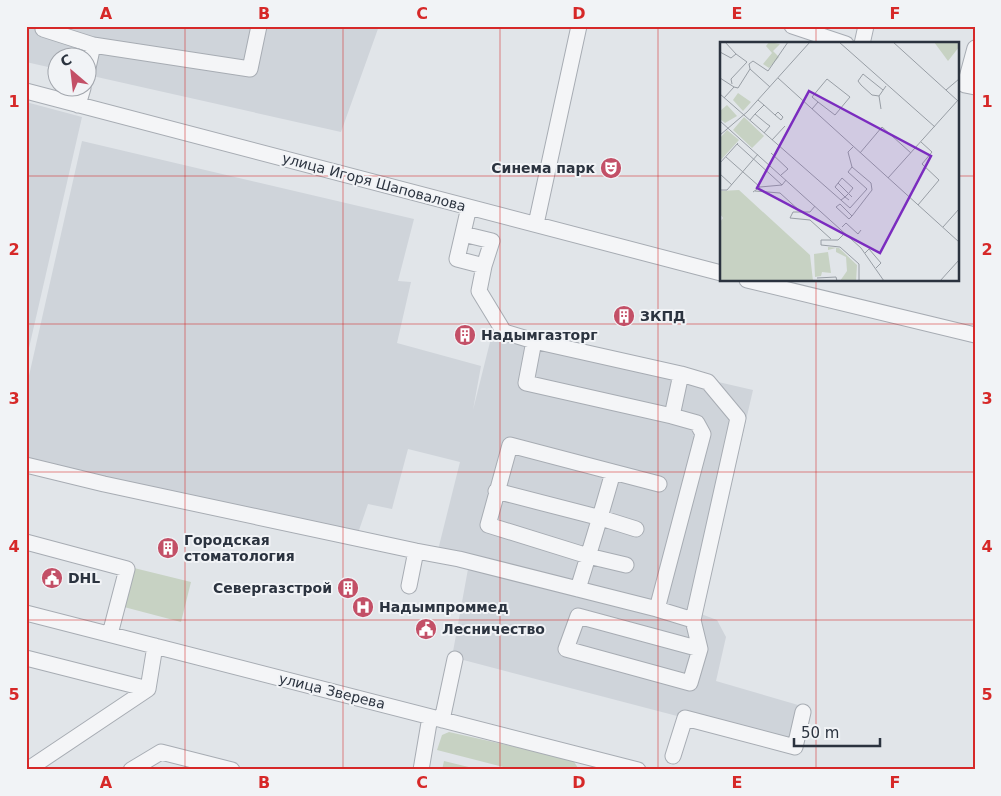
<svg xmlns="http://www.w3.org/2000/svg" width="1001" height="796" font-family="'DejaVu Sans',sans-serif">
<rect width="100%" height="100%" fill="#e1e5e9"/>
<path fill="#cfd4da" d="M26,26H379L341,132L88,75V58H58L57,69L26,62Z
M26,102L82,117L26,361Z
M82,141L414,219L398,281L411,282L397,343L481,366L473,410L493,330L753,390L701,614L717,620L726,637L716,681L805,707L795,747L452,657L470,558L438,550L460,462L408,449L392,509L368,504L357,536L26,466V389Z"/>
<path fill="#c7d2c3" d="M134,568L191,582L181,622L124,607Z
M449,732L573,760L578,768L584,770H515L437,750L442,735Z
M444,761L481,770H442Z"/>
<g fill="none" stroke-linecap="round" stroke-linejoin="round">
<g stroke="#a7acb3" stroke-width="17">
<path id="minor" d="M44,26L43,29L93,45L250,69L259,26
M792,26L846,44
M862,44L866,26
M975,48L965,85L975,87
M88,68L93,45
M26,91L721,273
M78,105L83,88
M536,224L579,26
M463,234L492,241L484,266
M747,280L975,335
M534,341L681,374L708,382L738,418L693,620L700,649L578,616L566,649L690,683L700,649
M672,416L681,374
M26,465L104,484L416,551L459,559L657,609L703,434L697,423L672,416L526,383L534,341L504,332L479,291L484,266L457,259L469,207
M613,472L659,484
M496,491L601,518L636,529
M26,542L127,569L110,634
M409,586L416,551
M578,589C590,550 602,512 613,472L510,445L488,525L588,556L626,565
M657,609L693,620
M26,613L638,770
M26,658L148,689L155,646
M442,720L455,659
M673,756L685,718L795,747L803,712
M27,770L148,689
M131,770L161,752L232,770
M421,770L430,717"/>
</g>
<use href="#minor" stroke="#f4f5f7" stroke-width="15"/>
</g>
<path fill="none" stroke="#d62828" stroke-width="1" stroke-opacity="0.55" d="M185,26V770M343,26V770M500,26V770M658,26V770M816,26V44M26,176H721M957,176H975M816,280V770M26,324H975M26,472H975M26,620H975"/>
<defs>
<g id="theatre-disc" transform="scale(1.125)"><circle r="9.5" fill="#c35067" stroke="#f1f3f6"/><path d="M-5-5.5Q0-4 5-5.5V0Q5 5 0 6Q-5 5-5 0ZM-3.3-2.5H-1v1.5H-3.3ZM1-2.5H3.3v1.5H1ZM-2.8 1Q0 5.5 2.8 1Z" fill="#fff"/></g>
<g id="building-disc" transform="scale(1.125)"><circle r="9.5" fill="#c35067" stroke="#f1f3f6"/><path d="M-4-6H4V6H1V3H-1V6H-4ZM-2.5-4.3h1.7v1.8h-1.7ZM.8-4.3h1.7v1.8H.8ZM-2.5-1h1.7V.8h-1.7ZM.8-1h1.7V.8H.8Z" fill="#fff"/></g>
<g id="civic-disc" transform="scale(1.125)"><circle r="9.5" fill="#c35067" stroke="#f1f3f6"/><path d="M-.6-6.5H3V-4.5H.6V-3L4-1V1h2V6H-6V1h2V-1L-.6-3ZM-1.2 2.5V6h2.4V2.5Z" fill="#fff"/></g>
<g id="hospital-disc" transform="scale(1.125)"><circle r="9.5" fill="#c35067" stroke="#f1f3f6"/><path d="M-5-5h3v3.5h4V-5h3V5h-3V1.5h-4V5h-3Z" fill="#fff"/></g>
</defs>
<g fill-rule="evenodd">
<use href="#theatre-disc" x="611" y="168"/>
<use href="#building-disc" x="624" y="316"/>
<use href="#building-disc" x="465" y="335"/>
<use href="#building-disc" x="168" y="548"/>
<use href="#civic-disc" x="52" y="578"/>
<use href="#building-disc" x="348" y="588"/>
<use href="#hospital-disc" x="363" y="607"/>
<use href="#civic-disc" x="426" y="629"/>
</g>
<g text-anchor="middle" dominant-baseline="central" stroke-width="4" stroke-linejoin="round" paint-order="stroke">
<g font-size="14" font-weight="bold" fill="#2b333f" stroke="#f1f3f6" text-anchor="start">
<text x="595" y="168" text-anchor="end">Синема парк</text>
<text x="640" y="316">ЗКПД</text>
<text x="481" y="335">Надымгазторг</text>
<text x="184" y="540">Городская<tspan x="184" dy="16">стоматология</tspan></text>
<text x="68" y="578">DHL</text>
<text x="332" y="588" text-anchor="end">Севергазстрой</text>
<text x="379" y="607">Надымпроммед</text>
<text x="442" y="629">Лесничество</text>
</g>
<g font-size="14" fill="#2b333f" stroke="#f1f3f6">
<text transform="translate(374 182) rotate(15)">улица Игоря Шаповалова</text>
<text transform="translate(332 691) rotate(14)">улица Зверева</text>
</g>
</g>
<g transform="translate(720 42)">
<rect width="239" height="239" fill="#e1e5e9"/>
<path d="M49,0L60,2L53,9L59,15L49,26L43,22L52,11L46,4ZM214,0H239V5L228,19ZM18,51L31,60L23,69L13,58ZM7,63L17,74L5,81L0,77V69ZM24,75L44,94L32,106L13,88ZM7,88L19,98L0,119V96ZM19,148L90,213L93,239H0V180L3,176L0,172V149ZM108,205L119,206L137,223L136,239H120L127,229L126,215L116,210V206L108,208ZM108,210L111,231L102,230L101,234L95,235L94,212Z" fill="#c7d2c3"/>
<path fill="none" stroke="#989ea5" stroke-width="1" d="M5,0L16,12M119,0L215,85M173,0L238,59M0,10L11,16L16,12L27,20M30,27L29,22L33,19L48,29L68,0M0,36L14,45L4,56M58,36L239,200M12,42L11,37L27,20M14,45L18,46L30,27L50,45M226,48L239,37M0,52L130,166L147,147L128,130L132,125L128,110L133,105M159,54L152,53L141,43L138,39L143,32L163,48M44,63L55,73L61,78L63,75L58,70L55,73M92,67L98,60L92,55L107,37L130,55L115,73L98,60M161,67L159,54L166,44M35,72L44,63L38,58M30,78L35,72L47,82L50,84L44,91M0,79L141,206L164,239M0,93L27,70L90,0M52,98L65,84M17,102L62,143L66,138M51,111L68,127L61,133M140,111L162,85L191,111M6,115L40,145M0,121L18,101M132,125L151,141L152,148L132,174L120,162L116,165L129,177L132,174M0,132L12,143M168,136L239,57M118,141L132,155M0,148H7L38,112M35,149L60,151L81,170M33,150L40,145L62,143M121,158L125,155L129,151L133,146L122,136L115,145L125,155L129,158M198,163L219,138L202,122L212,110L201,100M95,164L90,170H73L70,176L90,178L111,197M122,185L126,181L138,192L141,188M223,185L239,167M125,191L118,198H101V203L120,205L139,222V239M145,211L149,207L161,221L156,226M97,236L116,235L117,239M220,239L239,218"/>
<path fill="#7b2cbf" fill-opacity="0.15" stroke="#7b2cbf" stroke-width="2.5" d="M89,49L211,114L160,211L37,146Z"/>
<rect width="239" height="239" fill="none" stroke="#2b333f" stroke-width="2.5"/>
</g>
<rect width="1001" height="796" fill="none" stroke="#f1f3f6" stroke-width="55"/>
<g transform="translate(72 72) rotate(332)"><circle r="24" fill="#f1f3f6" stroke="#a2a6ad"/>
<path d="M0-4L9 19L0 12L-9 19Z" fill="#c35067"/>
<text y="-8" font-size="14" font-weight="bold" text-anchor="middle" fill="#2b333f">С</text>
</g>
<path d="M794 738v8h86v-8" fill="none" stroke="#2b333f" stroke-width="2.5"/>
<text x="801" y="738" font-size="15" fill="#2b333f" stroke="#f1f3f6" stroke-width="4" paint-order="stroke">50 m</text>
<rect x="28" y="28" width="946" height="740" fill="none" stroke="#d62828" stroke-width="2"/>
<g font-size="16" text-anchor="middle" font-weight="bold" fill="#d62828">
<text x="106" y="19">A</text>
<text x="264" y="19">B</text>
<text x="422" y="19">C</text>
<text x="579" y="19">D</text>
<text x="737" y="19">E</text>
<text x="895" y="19">F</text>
<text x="14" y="107">1</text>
<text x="987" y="107">1</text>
<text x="14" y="255">2</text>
<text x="987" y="255">2</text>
<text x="14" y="404">3</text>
<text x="987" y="404">3</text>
<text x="14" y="552">4</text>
<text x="987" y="552">4</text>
<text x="14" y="700">5</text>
<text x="987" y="700">5</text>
<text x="106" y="788">A</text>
<text x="264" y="788">B</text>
<text x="422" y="788">C</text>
<text x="579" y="788">D</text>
<text x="737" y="788">E</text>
<text x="895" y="788">F</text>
</g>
</svg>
